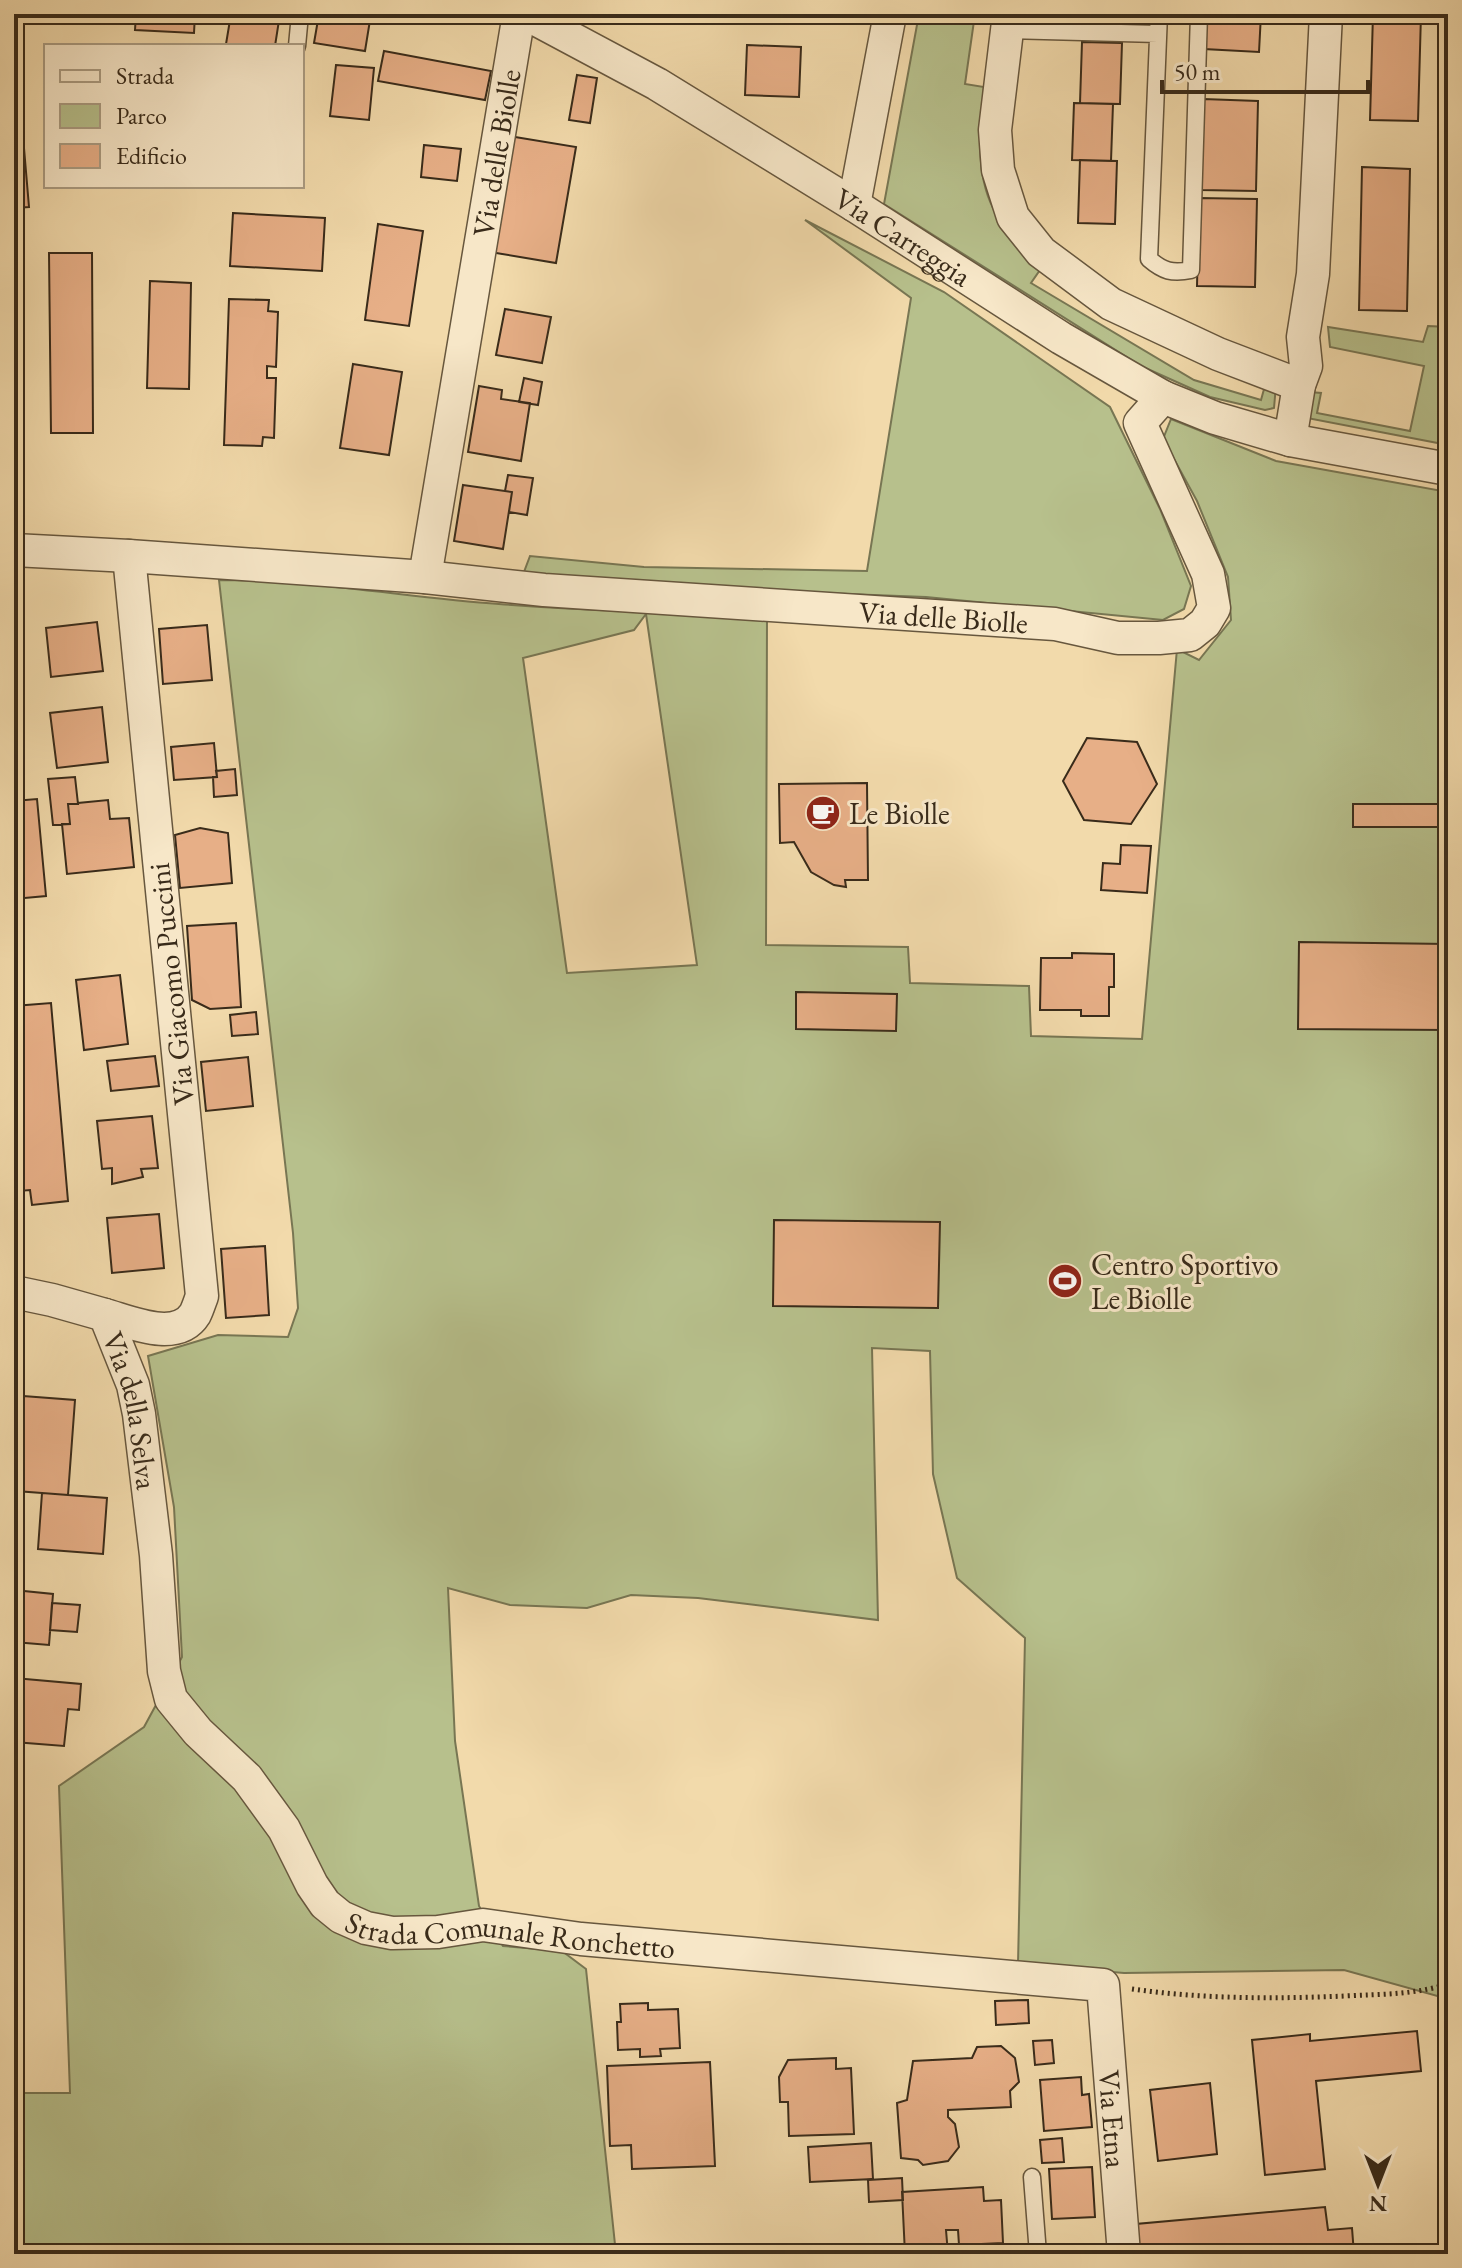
<svg xmlns="http://www.w3.org/2000/svg" width="1462" height="2268" font-family="'EB Garamond',serif">
<rect width="100%" height="100%" fill="#f2daab"/>
<filter id="stains"><feTurbulence type="fractalNoise" baseFrequency=".0025" numOctaves="4"/><feColorMatrix values="0 0 0 0 .2 0 0 0 0 .09 0 0 0 0 .02 0 0 0 .5 -.17"/></filter>
<radialGradient id="worn" r=".72"><stop offset=".6" stop-color="#630" stop-opacity="0"/><stop offset="1" stop-color="#630" stop-opacity=".3"/></radialGradient>
<path fill="#b7c08c" stroke="#787653" stroke-width="2" fill-rule="evenodd" d="M919,14H975L965,84L984,87C980,129 974,178 997,215C1008,234 1028,251 1042,267L1031,283L1194,380L1261,400L1266,382L1276,385L1274,408L1265,410L1210,397L1141,366L884,204Z
M805,220L944,292L1110,407L1160,509L1191,586L1184,609L1163,620L926,597L638,586L524,572L530,556L644,567L867,571L911,298Z
M1428,326L1448,327V445L1307,418L1310,392L1321,393L1317,413L1410,431L1424,366L1330,347L1328,327L1423,342Z
M1171,419L1276,461L1448,492V1999L1344,1970L1124,1973L1018,1964L1025,1638L957,1578L933,1474L930,1351L872,1348L878,1620L698,1598L631,1595L587,1608L510,1605L448,1588L455,1741L479,1906L503,1946L562,1951L586,1969L616,2254H14V2093H70L59,1786L144,1727L182,1657L174,1507L148,1356L218,1335L288,1337L298,1308L293,1233L219,580C313,580 405,597 499,604C588,611 678,613 767,615L766,945L908,947L910,983L1029,986L1031,1036L1142,1039L1177,649L1199,660L1231,620L1228,577L1197,501L1163,439ZM646,614L697,965L567,973L523,658L634,630Z"/>
<path fill="#e7af87" stroke="#392b1a" stroke-width="2" d="M136,14H195L194,33L135,30Z
M231,14H280L275,46L226,44Z
M319,14H371L365,51L314,43Z
M1206,14H1261L1259,52L1204,49Z
M1373,14H1421L1418,121L1370,120Z
M15,42L29,207L14,208V43Z
M1082,42L1122,43L1120,104L1080,103Z
M747,45L801,47L799,97L745,95Z
M384,51L491,71L485,100L378,81Z
M336,65L374,68L369,120L330,116Z
M577,75L597,78L590,123L569,120Z
M1203,99L1258,101L1256,191L1200,190Z
M1074,103L1113,104L1111,161L1072,160Z
M509,136L576,147L556,263L490,252Z
M424,145L461,149L457,181L421,177Z
M1080,160L1117,161L1115,224L1078,223Z
M1362,167L1410,169L1407,311L1359,310Z
M1199,198L1257,199L1255,287L1197,286Z
M233,213L325,218L322,271L230,266Z
M1446,221H1448V262H1444Z
M378,224L423,231L409,326L365,320Z
M49,253H92L93,433H51Z
M1446,275L1448,276V309H1444Z
M150,281L191,283L189,389L147,388Z
M229,299L269,300L268,311L278,312L276,367L267,366V378H276L274,438L263,437L262,446L224,445Z
M505,309L551,317L542,363L496,355Z
M353,364L402,372L389,455L340,448Z
M524,378L542,382L538,405L519,402Z
M479,386L502,390L501,399L530,403L521,461L468,452Z
M508,475L533,478L527,515L509,512L512,492L505,491Z
M463,485L512,492L503,549L454,541Z
M97,622L103,671L51,677L46,628Z
M207,625L212,680L163,684L159,629Z
M102,707L108,762L57,768L50,713Z
M1087,738L1137,742L1157,784L1131,824L1084,820L1063,781Z
M214,743L217,777L174,780L171,747Z
M235,769L237,795L214,797L213,777H217L216,771Z
M75,777L78,804H68L70,824L53,825L48,779Z
M867,783L868,880H845L846,887L834,885L811,872L794,842L780,843L779,784Z
M37,799L46,896L14,899V801Z
M108,800L110,819L129,818L134,867L67,874L62,824H70L68,804Z
M1353,804H1446V827H1353Z
M200,828L228,833L232,883L180,888L175,835Z
M1121,845L1151,846L1147,893L1101,890L1103,863L1120,864Z
M236,923L241,1007L210,1009L192,1000L187,926Z
M1299,942L1448,944V1030L1298,1029Z
M1072,953L1114,954V987H1109V1016H1081V1010H1040L1041,958H1072Z
M120,975L128,1044L84,1050L76,980Z
M796,992L897,994L896,1031L796,1029Z
M51,1003L68,1201L32,1205L30,1190L19,1191L14,1122L23,1121L21,1099L14,1100V1006Z
M256,1012L258,1034L232,1036L230,1015Z
M155,1056L159,1086L111,1091L107,1061Z
M248,1057L253,1106L206,1111L201,1062Z
M152,1116L158,1168L141,1169L143,1177L112,1184V1168L102,1169L97,1121Z
M159,1214L164,1268L112,1273L107,1218Z
M774,1220L940,1222L938,1308L773,1306Z
M265,1246L269,1315L226,1318L221,1249Z
M23,1396L75,1400L68,1495L16,1491Z
M42,1493L107,1498L103,1554L38,1549Z
M14,1590L53,1594L49,1645L14,1642Z
M52,1603L80,1605L77,1632L50,1630Z
M14,1678L81,1684L79,1710L68,1709L64,1746L14,1742Z
M1028,2000L1029,2023L996,2025L995,2001Z
M648,2003V2010L678,2009L680,2048L660,2049L661,2056L640,2057V2049L618,2050L617,2022H621L620,2004Z
M1417,2031L1421,2071L1316,2081L1325,2169L1265,2175L1252,2040L1310,2034V2041Z
M1052,2040L1054,2063L1035,2065L1033,2041Z
M1001,2046L1015,2058L1019,2082L1010,2091L1011,2107L948,2110V2117L955,2124L959,2147L948,2161L923,2165L918,2160L901,2158L897,2103L907,2100L913,2061L972,2058L977,2047Z
M836,2058V2069L851,2068L854,2134L789,2136L788,2102H780L779,2077L788,2060Z
M710,2062L715,2166L632,2169L631,2145L610,2146L607,2066Z
M1081,2077L1082,2095L1089,2094L1092,2127L1044,2131L1040,2080Z
M1210,2083L1217,2154L1158,2161L1150,2090Z
M1062,2138L1064,2162L1042,2163L1040,2140Z
M871,2143L873,2179L810,2182L808,2147Z
M1092,2167L1095,2217L1052,2219L1049,2169Z
M902,2178L903,2200L869,2202L868,2180Z
M983,2187L984,2201L1001,2200L1003,2243L959,2245L958,2230H946L948,2254H905L902,2192Z
M1325,2207L1328,2230L1352,2228L1354,2254H1138L1136,2224Z"/>
<g fill="none" stroke-linecap="round" stroke-linejoin="round">
<g stroke="#67573e" stroke-width="19">
<path id="service" d="M1159,14L1149,259C1163,271 1172,274 1191,270L1199,14
M1007,30L1158,34
M297,46L300,14
M1032,2177L1038,2254"/>
</g>
<g stroke="#67573e" stroke-width="35">
<g id="minor">
<path id="s1" d="M526,14L657,84L854,205L1061,338L1163,397L1215,418L1290,440L1448,469"/>
<path d="M1009,14L995,130L998,170L1013,217L1041,252L1111,304L1218,354L1299,385"/>
<path d="M854,205L890,14"/>
<path d="M1290,440L1299,385L1306,366L1303,337L1313,274L1326,14"/>
<path id="s2" d="M14,550L129,556L425,577L544,590L1055,624L1118,638H1159L1190,635L1205,623L1214,608L1208,574L1140,423L1163,397"/>
<path id="s3" d="M425,577L519,14"/>
<path id="s4" d="M14,1292L52,1300L105,1315L133,1385L139,1414L156,1555L164,1671L171,1699L198,1732L247,1778L284,1829L312,1885L325,1904L341,1917L366,1928L392,1933L438,1932L483,1925L581,1939L1103,1985L1124,2254"/>
<path d="M105,1315C130,1322 177,1343 195,1314C198,1308 200,1301 202,1296L129,556"/>
</g>
</g>
<path stroke="#392b1a" stroke-width="5" stroke-dasharray="2 4" stroke-linecap="butt" d="M1132,1989C1202,1999 1275,1999 1345,1996C1383,1994 1412,1995 1448,1984"/>
<use href="#service" stroke="#f7e7c8" stroke-width="16"/>
<use href="#minor" stroke="#f7e7c8" stroke-width="32"/>
</g>
<defs>
<g id="cafe-disc" transform="scale(1.8)"><circle r="9.5" fill="#8f2418" stroke="#f7e7c8"/><path d="M-5.5-4.5H6V0H3Q3 3.5 0 3.5H-2.5Q-5.5 3.5-5.5 0ZM3-3.2v2h1.7v-2ZM-6 4.5H4V6H-6Z" fill="#fff"/></g>
<g id="stadium-disc" transform="scale(1.8)"><circle r="9.5" fill="#8f2418" stroke="#f7e7c8"/><path d="M0-5a6.5 5 0 1 0 0 10a6.5 5 0 1 0 0-10ZM-3.5-1.8h7v3.6h-7Z" fill="#fff"/></g>
</defs>
<g fill-rule="evenodd">
<use href="#cafe-disc" x="823" y="813"/>
<use href="#stadium-disc" x="1065" y="1281"/>
</g>
<g text-anchor="middle" dominant-baseline="central" stroke-width="6" stroke-linejoin="round" paint-order="stroke">
<g font-size="30" fill="#392b1a" stroke="#f7e7c8">
<text stroke="none"><textPath href="#s3" startOffset="430">Via delle Biolle</textPath></text>
<text stroke="none"><textPath href="#s1" startOffset="438">Via Carreggia</textPath></text>
<text stroke="none"><textPath href="#s2" startOffset="932">Via delle Biolle</textPath></text>
<text transform="translate(171 984) rotate(-96)">Via Giacomo Puccini</text>
<text stroke="none"><textPath href="#s4" startOffset="194">Via della Selva</textPath></text>
<text stroke="none"><textPath href="#s4" startOffset="938">Strada Comunale Ronchetto</textPath></text>
<text stroke="none"><textPath href="#s4" startOffset="1668">Via Etna</textPath></text>
</g>
<g font-size="30" fill="#392b1a" stroke="#f7e7c8" text-anchor="start">
<text x="849" y="813">Le Biolle</text>
<text x="1091" y="1264">Centro Sportivo<tspan x="1091" dy="34">Le Biolle</tspan></text>
</g>
</g>
<rect width="1462" height="2268" fill="none" stroke="#f2daab" stroke-width="48"/>
<rect x="16" y="16" width="1430" height="2236" fill="none" stroke="#392b1a" stroke-width="4"/>
<rect x="24" y="24" width="1414" height="2220" fill="none" stroke="#392b1a" stroke-width="2"/>
<rect x="44" y="44" width="260" height="144" fill="#f7e7c8" stroke="#ab9c82" stroke-width="2"/>
<rect x="60" y="70" width="40" height="12" fill="#f7e7c8" stroke="#ab9c82" stroke-width="2"/>
<text x="116" y="84" font-size="24" fill="#392b1a">Strada</text>
<rect x="60" y="104" width="40" height="24" fill="#b7c08c" stroke="#ab9c82" stroke-width="2"/>
<text x="116" y="124" font-size="24" fill="#392b1a">Parco</text>
<rect x="60" y="144" width="40" height="24" fill="#e7af87" stroke="#ab9c82" stroke-width="2"/>
<text x="116" y="164" font-size="24" fill="#392b1a">Edificio</text>
<g transform="translate(1378 2184) rotate(180)" stroke="#f7e7c8" stroke-width="6" paint-order="stroke">
<path d="M0-6L14 30L0 20L-14 30Z" fill="#392b1a"/>
<text y="-12" font-size="22" font-weight="bold" text-anchor="middle" fill="#392b1a">N</text>
</g>
<path d="M1162 80v12h206v-12" fill="none" stroke="#392b1a" stroke-width="4"/>
<text x="1174" y="80" font-size="24" fill="#392b1a" stroke="#f7e7c8" stroke-width="6" paint-order="stroke">50 m</text>
<rect width="100%" height="100%" filter="url(#stains)"/>
<rect width="100%" height="100%" fill="url(#worn)"/>
</svg>
